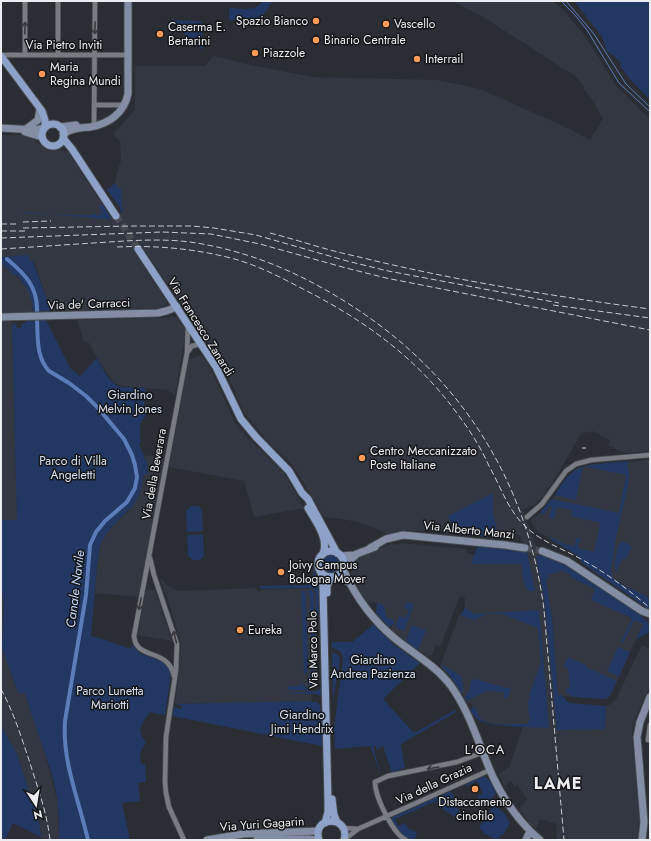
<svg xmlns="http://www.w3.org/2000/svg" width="651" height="841" font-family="Jost,sans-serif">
<rect width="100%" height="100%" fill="#2a2d33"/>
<path fill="#323742" d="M452,1H553L565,12L587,39L616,86L650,119V451L628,453L622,452L608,445L610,440L593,431L591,433L586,431L585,433L582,432L556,477L544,495L534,505L523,509L539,556H536L544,597L557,730L605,729L606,706L611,704L616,699L642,645L650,649V686L635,718L632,734L639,817L638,840H557L556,824L540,819L536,829L531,825L519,809L527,800L521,790L517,785L515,787L511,781L504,786L499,774L509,767L523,727L495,724L477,719L470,709L473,707L470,702L467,704L463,694H462L451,677L440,666L459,615L462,614L465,607V598L460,596L440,647L436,645L432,655L427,657L426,654L417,650L391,630L392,626L389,627L376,613L377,603L373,602L371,603L369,601L368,604L359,590L349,568L350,564L352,561L390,544L397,545L398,543L467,549V553L473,555L528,556L523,541L519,535L508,532L486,537L427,531L402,530L388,534L364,524L348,520L326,517L323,515L297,472L289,461L270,444L244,413L226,371L200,332L199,328H198L143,248H140L134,252L166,300L167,303L165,307L160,308L50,311L49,305L34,262L29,261V255L1,257V135H21L32,138L37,143L52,150L60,149L68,152L112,219L121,213L120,207L107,190L114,184L121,160L120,141L113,134L135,110V66H205L213,56L251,65L312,77L438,80L480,89L570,129L590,140L603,119L593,101L583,88L584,86L575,76L480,15Z
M1,262L13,275H16L29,291L32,301L33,312H1Z
M177,317L180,319L185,327L186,332L175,395L167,390L122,386L114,383L97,358L89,343L84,341L77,320Z
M1,321H11L12,325L17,520H1Z
M202,355L210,368L235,422L245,435L284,473L304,508L254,517L244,481L169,467L189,359Z
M147,455L164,459L139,597L95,593L97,565L100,545L108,531L128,511L140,493L144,474H148L147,464L144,456Z
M650,460V598L630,589L614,579L610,583L582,563L577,555L534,529L531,520L545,509L569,475L578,468L590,465Z
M562,571L571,575L570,577L596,589L591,599L643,624L611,695L606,699L558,696L552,618L545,579L548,575Z
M160,578L168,586L175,590L182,591L255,588L260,592V590L316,588L317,666L311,694L312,701L175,704L180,663L181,643L170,606Z
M1,587L4,606L2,648L18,693H25L30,711L40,736L58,803L59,840H41L39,822L17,754L1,726Z
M146,589L155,590L172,641L138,635Z"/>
<path fill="#223863" d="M264,1L272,2L263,16L243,20H229V8L245,9L255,8Z
M574,1H650V100L628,77L621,67L620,61L607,51L601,35Z
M172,20L199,21L202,22L203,50L187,37Z
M114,184H117L116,187L121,189L122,207L124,211L121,213L120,207L107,190Z
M102,204L112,219H100L85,217L23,213V212H26L55,215H92L94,213L98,216L102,211L99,208Z
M29,255V260L33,262L49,305L50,311L33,312C32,295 27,288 17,275H13L1,262V257Z
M46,320L70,368L80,376L97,358C102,366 108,380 116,385C124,389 136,387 145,388V394L143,395L144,399H145L144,405L146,407V409H153C140,420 138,425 141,442L139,444L147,464L148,474H144L140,493L134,504L108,531L100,545L97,565L91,636L100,638L131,649L133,645L139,653L162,661L168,666L171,674L165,715L150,712C142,724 135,729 146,742L140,753L141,764H145L146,782L138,783L140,801L122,803L130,840H59C59,828 59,815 58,803C52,765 35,730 25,693H18L2,648L4,606L1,587V520H17L12,325L16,324L17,328H21L22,324L26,323V321Z
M627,461L629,474L628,486L616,537L611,571L613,578L621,584L650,598V610L582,563L577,555L550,539L551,537L564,544L575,546L576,538H581L578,544V548L594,552L600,524L599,522L588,520L571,516L572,510L557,507L554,519L549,518L552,506H549L548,511L545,510V514L540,513L551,499L619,513L626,475L583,466L576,500L555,495C564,480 572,468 590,465Z
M493,493V513L498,533L486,537L448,533L449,532L454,529L448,516Z
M191,506H198L202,510L203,531L187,532L186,511Z
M203,534L204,556L200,560H193L188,556L187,535Z
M621,541L632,546L626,559L623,558L616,572C613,563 617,549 621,541Z
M478,545L507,548L527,551L535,591H529C521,585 524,573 521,564H471Z
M321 564a10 10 0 1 1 20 0a10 10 0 1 1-20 0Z
M543,555L568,565L632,608L647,621L650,626V632L639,638L636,641L643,624L634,620L623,643L621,642L632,618L591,600L595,589L570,577L571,575L562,571L548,575L549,578L546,579L552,618L558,695H562L567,702L570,703L606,706L605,729L557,730L544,597L536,556Z
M313,567L319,585L317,588H319L320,610L316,624V593L313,588L262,589L259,586L306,585C314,581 313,575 313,567Z
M307,590H312L314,594L316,653L312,675V688L308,684V679L311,671L310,596Z
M301,591H305L306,597L308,670L304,675Z
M407,602L414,604L404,631L398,629L396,625L399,616L406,618L409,610L404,608Z
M377,603L384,605L386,617L394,620V623L389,627L376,613Z
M465,607L474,614L538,610L541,629L549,728C532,727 495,727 480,721C475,718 472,714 470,709L474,707C478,710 477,716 482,720C490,726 518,724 528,724L529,719L532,718L529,717L528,703L530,696H529L541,662L538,628L502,614H486L475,620L459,615L462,614Z
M374,624L394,645L420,663L383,699L413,732H416L455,710L456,712L401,744L405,768L400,769V771L392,773L383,746L377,750L385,774L376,746H373L381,776L370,746L335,749L334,728L343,660C343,653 339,649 332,648V642H352Z
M411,626H414L426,630L418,650L406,642Z
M618,647L630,652L619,677L607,671Z
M332,652L338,655L340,659L333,701Z
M568,657L586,665V667L617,681L609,697L604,699L574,697L570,696L569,693L567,694L566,689L570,688L568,668H564V667Z
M441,665L450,669L461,676L463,683V693L462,694L453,680Z
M475,679L511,689L507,699L504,698V692L487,691L466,701L465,697L470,690L471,681Z
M301,683L311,692L319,690L322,685L323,698L316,694H291L288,693L307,692V690H287L288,686H298Z
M311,701V702H317L320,705L324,744L322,746L172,716L174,707L181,709L182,706L175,704Z
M1,726L17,754L39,822L41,837L13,823L5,840H1Z
M484,776L491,782L496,792L490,802L487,800L485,803L478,798L477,797L483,793L477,781L467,786L466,784Z
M451,791L458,807L459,813L455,817L439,807L436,801L395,819L398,826L405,823L409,829L417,832L415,839L418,840C402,840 398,830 391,818Z
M494,805L505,814L510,823L503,835L502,834L498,840L495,838L494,839L484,833L479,827Z"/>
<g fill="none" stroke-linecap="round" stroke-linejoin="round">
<path stroke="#5b7cb9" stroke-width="1" d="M561,1L574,14L587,30L619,83L650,112
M566,1L594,34L626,84L650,107"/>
<path stroke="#5b7cb9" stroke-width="4" d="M7,259C25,274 38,287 37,312
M37,320C38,338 36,357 49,371L69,383L86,396L98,408L124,439L132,455L135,465L137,477L135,488L127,502L105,521L96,532L90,545L86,595L65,721C62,762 79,800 88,840"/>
<path stroke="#474a50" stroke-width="7" stroke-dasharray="7 3.5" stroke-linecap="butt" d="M525,548L542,551"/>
<path stroke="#474a50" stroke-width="7" stroke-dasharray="7 3.5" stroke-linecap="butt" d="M116,216L138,249"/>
<g stroke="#474a4e" stroke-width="6">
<path id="street" d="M1,55H128
M25,55V1
M58,55V1
M94,105H124
M94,126L95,1
M187,353L192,346L201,344
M527,517L542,504L566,471L576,464L591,460L650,455
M150,558L154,575L177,644L176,670L166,737L165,782L166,793L169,807L184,840
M174,676C168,647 136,661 134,636L187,353L188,326
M650,725L648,740H650
M343,828L358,829
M344,840L358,829L490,770
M406,840C393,834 375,797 375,782L388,776L457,762L484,752"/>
</g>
<g stroke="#474a4e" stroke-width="9">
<path id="secondary" d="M60,127L76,125
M1,128L35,130L44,128
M26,129L38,120L40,109
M25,132L42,137
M63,134C72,128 80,128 90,127C109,124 124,113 128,94V1
M1,317L158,313L166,311L177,307
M370,548L386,539L403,535L505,545L525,548
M542,551L567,561L642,611L650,614
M341,556L354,555L375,547
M344,565L356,555
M343,569C355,596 374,622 398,641C416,655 437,667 451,686C471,714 479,746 493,777C504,800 520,823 540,840
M336,576L344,579L348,582
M207,840L243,834L318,831
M257,840L309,839L316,840
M526,840L530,831
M642,840L644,822L637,737L640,722L650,697"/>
</g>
<g stroke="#474a4e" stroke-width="9">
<path id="primary" d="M1,56L42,111L45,120V127
M42 135a11 11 0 1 1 22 0a11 11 0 1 1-22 0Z
M63,138L72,149L116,216
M138,249L216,367L241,419L256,437L289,471L302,493L308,499L337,553
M308,508C316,522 329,538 323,554
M318 564a13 13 0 1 1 26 0a13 13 0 1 1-26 0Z
M321,573L323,587L328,801V812L325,823
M327,593V586L331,577
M332,799L334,815L337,822
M319,840C311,815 351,815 344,840"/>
</g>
<use href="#street" stroke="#787b82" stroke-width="4.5"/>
<use href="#secondary" stroke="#838ea5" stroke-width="7"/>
<use href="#primary" stroke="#8ea2c9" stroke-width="7"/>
<path stroke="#c8cace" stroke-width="1" stroke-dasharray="6 3" stroke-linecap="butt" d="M23,222L51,221
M1,224H17
M23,228L132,226H192L214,228L256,235L347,261L388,271L559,303
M1,231H28
M270,233C298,240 326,250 355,256C452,280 551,296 650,309
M1,238L162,232L211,234L260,244L346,268L386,278L650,330
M117,247C157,245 199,249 238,260C261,267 282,278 303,289C366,321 418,359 459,416C471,432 481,448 489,466C500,485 507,508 523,524C539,541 561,548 581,559C605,572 629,590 650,608
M1,249C32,247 63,245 93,243C126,241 158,238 190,242C245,250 294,270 341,299C456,369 527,477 544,610L564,840
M553,305L650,318
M582,448H586
M1,689C13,711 21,736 29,760C37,786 47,812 50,840"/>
</g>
<defs><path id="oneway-shaft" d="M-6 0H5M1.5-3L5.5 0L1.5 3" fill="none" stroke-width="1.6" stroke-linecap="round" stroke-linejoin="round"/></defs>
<g stroke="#37393d">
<use href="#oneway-shaft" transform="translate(25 28) rotate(-89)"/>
<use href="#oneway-shaft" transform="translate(95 28) rotate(91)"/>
<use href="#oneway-shaft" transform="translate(140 604) rotate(101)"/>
<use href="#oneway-shaft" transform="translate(175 637) rotate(-104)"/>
<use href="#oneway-shaft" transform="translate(433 768) rotate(170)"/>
</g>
<g fill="#fe9b59" stroke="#141618" stroke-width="1.5">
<circle cx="316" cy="21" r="4"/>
<circle cx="386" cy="24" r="4"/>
<circle cx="160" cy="34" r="4"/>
<circle cx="316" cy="40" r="4"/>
<circle cx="255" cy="53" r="4"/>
<circle cx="417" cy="59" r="4"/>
<circle cx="42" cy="74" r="4"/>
<circle cx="362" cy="458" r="4"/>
<circle cx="281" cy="572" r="4"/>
<circle cx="240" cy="630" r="4"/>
<circle cx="475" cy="789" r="4"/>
</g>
<g text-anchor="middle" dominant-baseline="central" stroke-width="3" stroke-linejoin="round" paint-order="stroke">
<g font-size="12" fill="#ebedf1" stroke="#141618" text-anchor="start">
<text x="308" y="21" text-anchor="end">Spazio Bianco</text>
<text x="394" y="24">Vascello</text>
<text x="168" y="27">Caserma E.<tspan x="168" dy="14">Bertarini</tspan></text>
<text x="324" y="40">Binario Centrale</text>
<text x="263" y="53">Piazzole</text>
<text x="425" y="59">Interrail</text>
<text x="50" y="67">Maria<tspan x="50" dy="14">Regina Mundi</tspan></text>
<text x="370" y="451">Centro Meccanizzato<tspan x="370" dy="14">Poste Italiane</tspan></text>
<text x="289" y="565">Joivy Campus<tspan x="289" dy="14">Bologna Mover</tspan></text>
<text x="248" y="630">Eureka</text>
<text x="475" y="802" text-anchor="middle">Distaccamento<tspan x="475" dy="14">cinofilo</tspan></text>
</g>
<g font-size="12" fill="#ebedf1" stroke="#141618">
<text x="64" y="45">Via Pietro Inviti</text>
<text transform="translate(89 304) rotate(-2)">Via de' Carracci</text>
<text transform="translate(201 327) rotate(58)">Via Francesco Zanardi</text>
<text transform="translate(154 474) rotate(-80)">Via della Beverara</text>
<text transform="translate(469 530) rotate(6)">Via Alberto Manzi</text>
<text transform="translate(313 650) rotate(-91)">Via Marco Polo</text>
<text transform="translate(434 784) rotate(-25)">Via della Grazia</text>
<text transform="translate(262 824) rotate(-4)">Via Yuri Gagarin</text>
</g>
<g font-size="12" fill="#d7e1f2" stroke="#141618">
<text x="130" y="395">Giardino<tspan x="130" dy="14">Melvin Jones</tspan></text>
<text x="73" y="461">Parco di Villa<tspan x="73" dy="14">Angeletti</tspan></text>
<text x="373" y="660">Giardino<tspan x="373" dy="14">Andrea Pazienza</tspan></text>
<text x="110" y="691">Parco Lunetta<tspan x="110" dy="14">Mariotti</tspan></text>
<text x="302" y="715">Giardino<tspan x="302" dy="14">Jimi Hendrix</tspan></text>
</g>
<g font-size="13" font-style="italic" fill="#c4d7fa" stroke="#141618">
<text transform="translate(75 589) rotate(-83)">Canale Navile</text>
</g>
<g font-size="13" letter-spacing="1" fill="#ebedf1" stroke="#141618">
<text x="485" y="749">L'OCA</text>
</g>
<g font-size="16" font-weight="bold" letter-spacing="1" fill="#ebedf1" stroke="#141618">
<text x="558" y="783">LAME</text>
</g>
</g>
<rect width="651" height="841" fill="none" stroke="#ebedf1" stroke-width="4"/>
<g transform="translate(36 805) rotate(168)" stroke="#141618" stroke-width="3" paint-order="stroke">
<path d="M0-3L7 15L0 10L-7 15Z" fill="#ebedf1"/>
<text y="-6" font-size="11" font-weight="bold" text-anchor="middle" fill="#ebedf1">N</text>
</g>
</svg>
